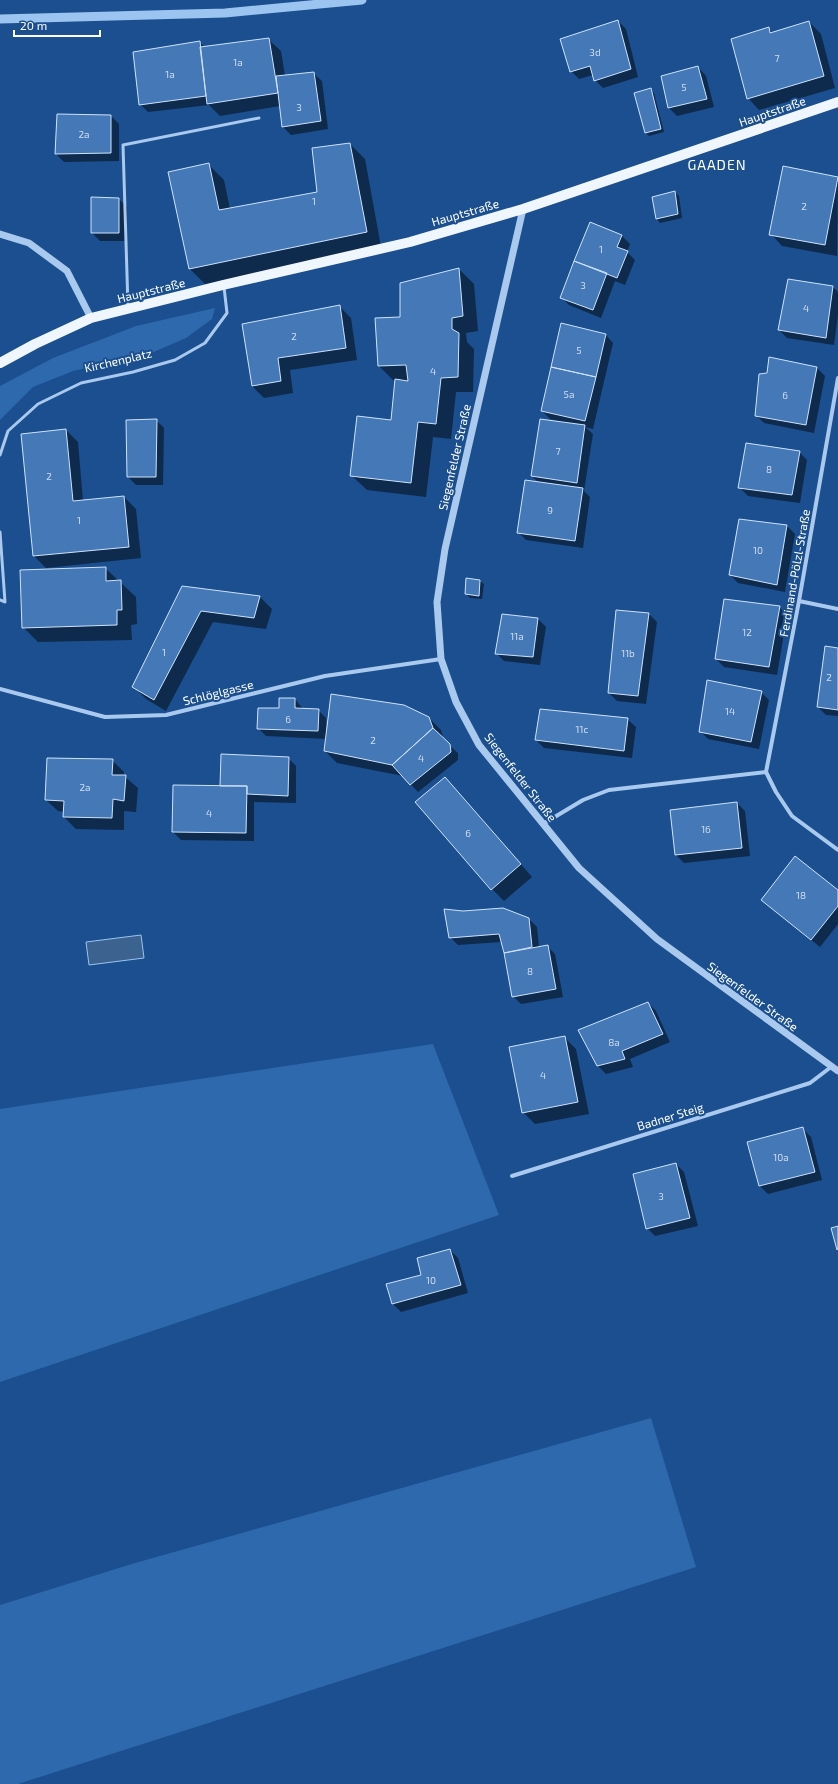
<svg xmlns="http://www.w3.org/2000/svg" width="838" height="1784" font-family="'Exo 2',sans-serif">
<rect width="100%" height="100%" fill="#1b4f8f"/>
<path fill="#2e69ad" d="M215,308L212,319L186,338L147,355L73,371L33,387L0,420V386L53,358L136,326Z
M433,1044L499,1215L0,1382V1109Z
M651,1418L696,1567L18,1784H0V1605L135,1563Z"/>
<path fill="#3c6290" stroke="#9cc4f0" d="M141,935L144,958L89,965L86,942Z"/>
<path fill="#0007" d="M618,21L626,29L638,77L603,88L595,80L593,75L579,79L571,71Z
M809,22L821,34L835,88L759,110L748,98L768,28L773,33Z
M269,40L281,51L285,76L313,73L322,81L328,129L291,135L283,127L280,106L220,116L209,105L148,112L140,104L199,42L205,47Z
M698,67L706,76L714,107L677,116L669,108L662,76Z
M650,89L654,93L664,132L649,136L645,132Z
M111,116L119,124V161L64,162L56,154Z
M350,144L365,159L381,247L205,284L190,269L169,172L209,165L224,180L230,209L318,192Z
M838,178L837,256L782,246L771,234Z
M675,192L679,196L682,218L660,223L657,219Z
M119,199L127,207V241H100L92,233Z
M590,223L622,236L630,244L627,252L635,260L625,285L615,281L601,318L569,305L561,297Z
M459,269L474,284L478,331L466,333L467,342L474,349L473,392H456L451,439L433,437L426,497L367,490L351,475L392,421L396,380L394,381L378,365L401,318Z
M789,280L833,287L838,292V315L834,345L787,338L779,330Z
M339,306L351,318L357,360L290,370L293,393L264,398L252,386L243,325Z
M605,334L613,343L593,429L585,427L593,434L584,491L590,497L583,548L526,540L518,532L539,483L532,476L559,421L550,419L542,411Z
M817,368L825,376L814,433L764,423L756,415Z
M156,420L164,428L163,485H136L128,477Z
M66,430L78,442L83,501L124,497L136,509L141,558L46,568L34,556Z
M799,452L807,460L800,503L748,496L740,488Z
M787,526L795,534L785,592L738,583L730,575Z
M105,568L136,597L137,624L131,625L132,640L38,642L23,627Z
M480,581L484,584L482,599L470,598L466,594Z
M182,587L260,597L272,609L266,629L213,622L166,711L146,699L134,687Z
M779,607L787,615L777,675L724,667L716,659Z
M649,614L657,622L646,704L617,701L609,693Z
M503,615L538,619L546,627L540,665L504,661L496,653Z
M838,649V716L826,715L818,707Z
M761,692L769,700L759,749L708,739L700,731Z
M295,699L303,709L318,710L326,718V734L429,718L441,730L444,741L458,753V760L418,792L403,776L337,763L325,751L327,739L266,736L258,728Z
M627,719L636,727L632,758L544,748L536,740Z
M288,758L296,766V803L254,802V841L181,840L173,832L221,787Z
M112,760L124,772V776L138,788L136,812L124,811V830L76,829L64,817L65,812L58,811L46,800Z
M456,790L532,877L504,901L492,889Z
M737,803L745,811L750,856L684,863L676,855L671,811Z
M838,891V924L820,947L762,900Z
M529,919L537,927L539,947L547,946L555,954L563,997L521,1004L513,996L501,942L458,945L450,937Z
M648,1003L656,1011L670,1042L630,1059L633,1067L606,1074L598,1066Z
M565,1038L576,1049L589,1114L535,1124L523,1112Z
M803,1129L811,1137L822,1180L768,1194L760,1186Z
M676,1164L684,1172L698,1226L655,1236L647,1228Z
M450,1250L458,1258L468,1293L401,1312L393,1304Z"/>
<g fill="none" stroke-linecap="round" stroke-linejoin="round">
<path stroke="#9cc4f0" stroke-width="9" d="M0,19L225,13L362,0"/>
</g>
<path fill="#4478b7" stroke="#cfe3fa" d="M618,20L631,69L594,81L590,66L570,72L560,39Z
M809,21L824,76L747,99L731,39L769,27L770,33Z
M269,38L278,93L207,104L200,47Z
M200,41L206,96L139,105L133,52Z
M698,66L707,99L668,108L661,76Z
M314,72L321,121L282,127L276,76Z
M651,88L661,129L645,133L634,93Z
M57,114L111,115V153L55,154Z
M350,143L367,232L189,269L168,172L209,163L219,210L317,192L312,148Z
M783,166L838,177L825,245L769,235Z
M675,191L678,214L656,219L652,197Z
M91,197L119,198V233H91Z
M590,222L622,235L617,247L628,251L617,278L574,261Z
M574,261L607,273L593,310L560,298Z
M459,268L463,316L452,318V329L459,333L458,377L441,378L436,424L418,422L411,483L350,476L357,416L391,420L395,379L408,381L406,365L378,366L375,318L400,317V283Z
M788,279L833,286L826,338L778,330Z
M340,305L346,348L278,358L281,381L252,386L242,324Z
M561,323L606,334L596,377L551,367Z
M769,357L817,367L806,425L755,416L759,374L767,373Z
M551,367L596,377L585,421L541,411Z
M157,419L156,477H127L126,420Z
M540,419L585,425L577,483L531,476Z
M66,429L73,501L124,496L129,547L33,556L21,434Z
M746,443L800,451L792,495L738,488Z
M525,480L583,488L575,541L517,533Z
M739,519L787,525L777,585L729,575Z
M106,567V581L121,580L122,610H117V625L22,628L20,570Z
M466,578L480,580L479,596L465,594Z
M182,586L260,596L254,618L201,611L154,700L132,687Z
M724,599L780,606L769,667L715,659Z
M616,610L649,613L638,696L608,693Z
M502,614L538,618L533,657L495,654Z
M825,646L838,648V710L817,707Z
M707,680L762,691L751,742L699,732Z
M331,694L404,705L429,717L433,728L392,765L324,751Z
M279,698H295V708L319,709L318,731L257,729L258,708H279Z
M540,709L628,718L624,751L535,740Z
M433,728L450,744L451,752L410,785L392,765Z
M221,754L289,757L288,796L247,794V786H220Z
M47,758L113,759L112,775H126L124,801L113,799L112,818L63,817L64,801L45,800Z
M445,777L521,864L491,890L415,802Z
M173,785L247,786L246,833L172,832Z
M737,802L742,848L675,855L670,810Z
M795,856L838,890V906L811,940L761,900Z
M503,908L529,918L532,947L504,953L499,934L449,938L444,909L463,911Z
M548,945L556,989L512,997L504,953Z
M648,1002L663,1034L622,1051L625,1059L597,1066L578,1030Z
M565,1036L578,1102L522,1113L509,1047Z
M803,1127L815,1172L759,1186L747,1142Z
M676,1163L690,1218L646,1229L633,1174Z
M838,1226V1249L837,1250L831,1228Z
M450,1249L461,1285L392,1304L386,1284L421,1275L417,1258Z"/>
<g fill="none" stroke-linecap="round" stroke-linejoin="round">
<path stroke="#a9c9ee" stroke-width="3" d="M128,307L123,145L259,118
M0,455L8,431L38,404L81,383L133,372L175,360L205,343L227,313L224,287
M0,532L5,602L0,600"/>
<path stroke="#a9c9ee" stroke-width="4" d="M838,378L799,601L766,772L776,792L792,816L838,850
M799,601L838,609
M0,689L105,717L166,715L325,676L441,659
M543,824L583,800L609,790L766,772
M512,1176L810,1083L831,1067"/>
<path stroke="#a9c9ee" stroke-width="7" d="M523,209L445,549L437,602L441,659L456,702L479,745L579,868L657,939L838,1071
M0,234L29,243L67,271L91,318"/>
<path stroke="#f0f6ff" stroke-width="10" d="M0,363L35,344L91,318L223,285L410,242L523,209L838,102"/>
</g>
<g text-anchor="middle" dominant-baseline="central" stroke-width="4" stroke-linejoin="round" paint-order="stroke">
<g font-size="10" fill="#d0dded">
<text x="595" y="52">3d</text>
<text x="777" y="58">7</text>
<text x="238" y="62">1a</text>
<text x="170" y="74">1a</text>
<text x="684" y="87">5</text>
<text x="299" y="107">3</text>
<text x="84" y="134">2a</text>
<text x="314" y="201">1</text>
<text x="804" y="206">2</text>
<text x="601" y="249">1</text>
<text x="583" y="285">3</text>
<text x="806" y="308">4</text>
<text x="294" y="336">2</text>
<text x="579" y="350">5</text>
<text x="433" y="371">4</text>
<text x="569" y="394">5a</text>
<text x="785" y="395">6</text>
<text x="558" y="451">7</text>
<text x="769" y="469">8</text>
<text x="49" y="476">2</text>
<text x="550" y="510">9</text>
<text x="79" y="520">1</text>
<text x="758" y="550">10</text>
<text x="747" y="632">12</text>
<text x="517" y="636">11a</text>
<text x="164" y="652">1</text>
<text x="628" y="653">11b</text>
<text x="829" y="677">2</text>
<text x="730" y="711">14</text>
<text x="288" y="719">6</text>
<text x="582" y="729">11c</text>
<text x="373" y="740">2</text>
<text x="421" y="758">4</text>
<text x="85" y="787">2a</text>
<text x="209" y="813">4</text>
<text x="706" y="829">16</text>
<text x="468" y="833">6</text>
<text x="801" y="895">18</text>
<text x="530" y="971">8</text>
<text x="614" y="1042">8a</text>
<text x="543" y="1075">4</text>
<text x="781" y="1157">10a</text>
<text x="661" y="1196">3</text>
<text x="431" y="1280">10</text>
</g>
<g font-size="12" fill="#fff" stroke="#1b4f8f">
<text transform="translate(772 111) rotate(-19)">Hauptstraße</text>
<text transform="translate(465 212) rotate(-16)">Hauptstraße</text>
<text transform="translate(151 290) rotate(-14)">Hauptstraße</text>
<text transform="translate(118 360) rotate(-13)">Kirchenplatz</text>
<text transform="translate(454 457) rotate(-77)">Siegenfelder Straße</text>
<text transform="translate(794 573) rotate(-80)">Ferdinand-Pölzl-Straße</text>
<text transform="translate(218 692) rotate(-14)">Schlöglgasse</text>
<text transform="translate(521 777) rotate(52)">Siegenfelder Straße</text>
<text transform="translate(753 996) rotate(36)">Siegenfelder Straße</text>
<text transform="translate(670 1116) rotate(-17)">Badner Steig</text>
</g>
<g font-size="14" letter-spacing="1" fill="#fff" stroke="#1b4f8f">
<text x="717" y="164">GAADEN</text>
</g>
</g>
<path d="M14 30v6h86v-6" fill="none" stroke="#ffffff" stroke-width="2"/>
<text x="20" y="30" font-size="12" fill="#ffffff" stroke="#1b4f8f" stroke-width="3" paint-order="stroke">20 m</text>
</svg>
